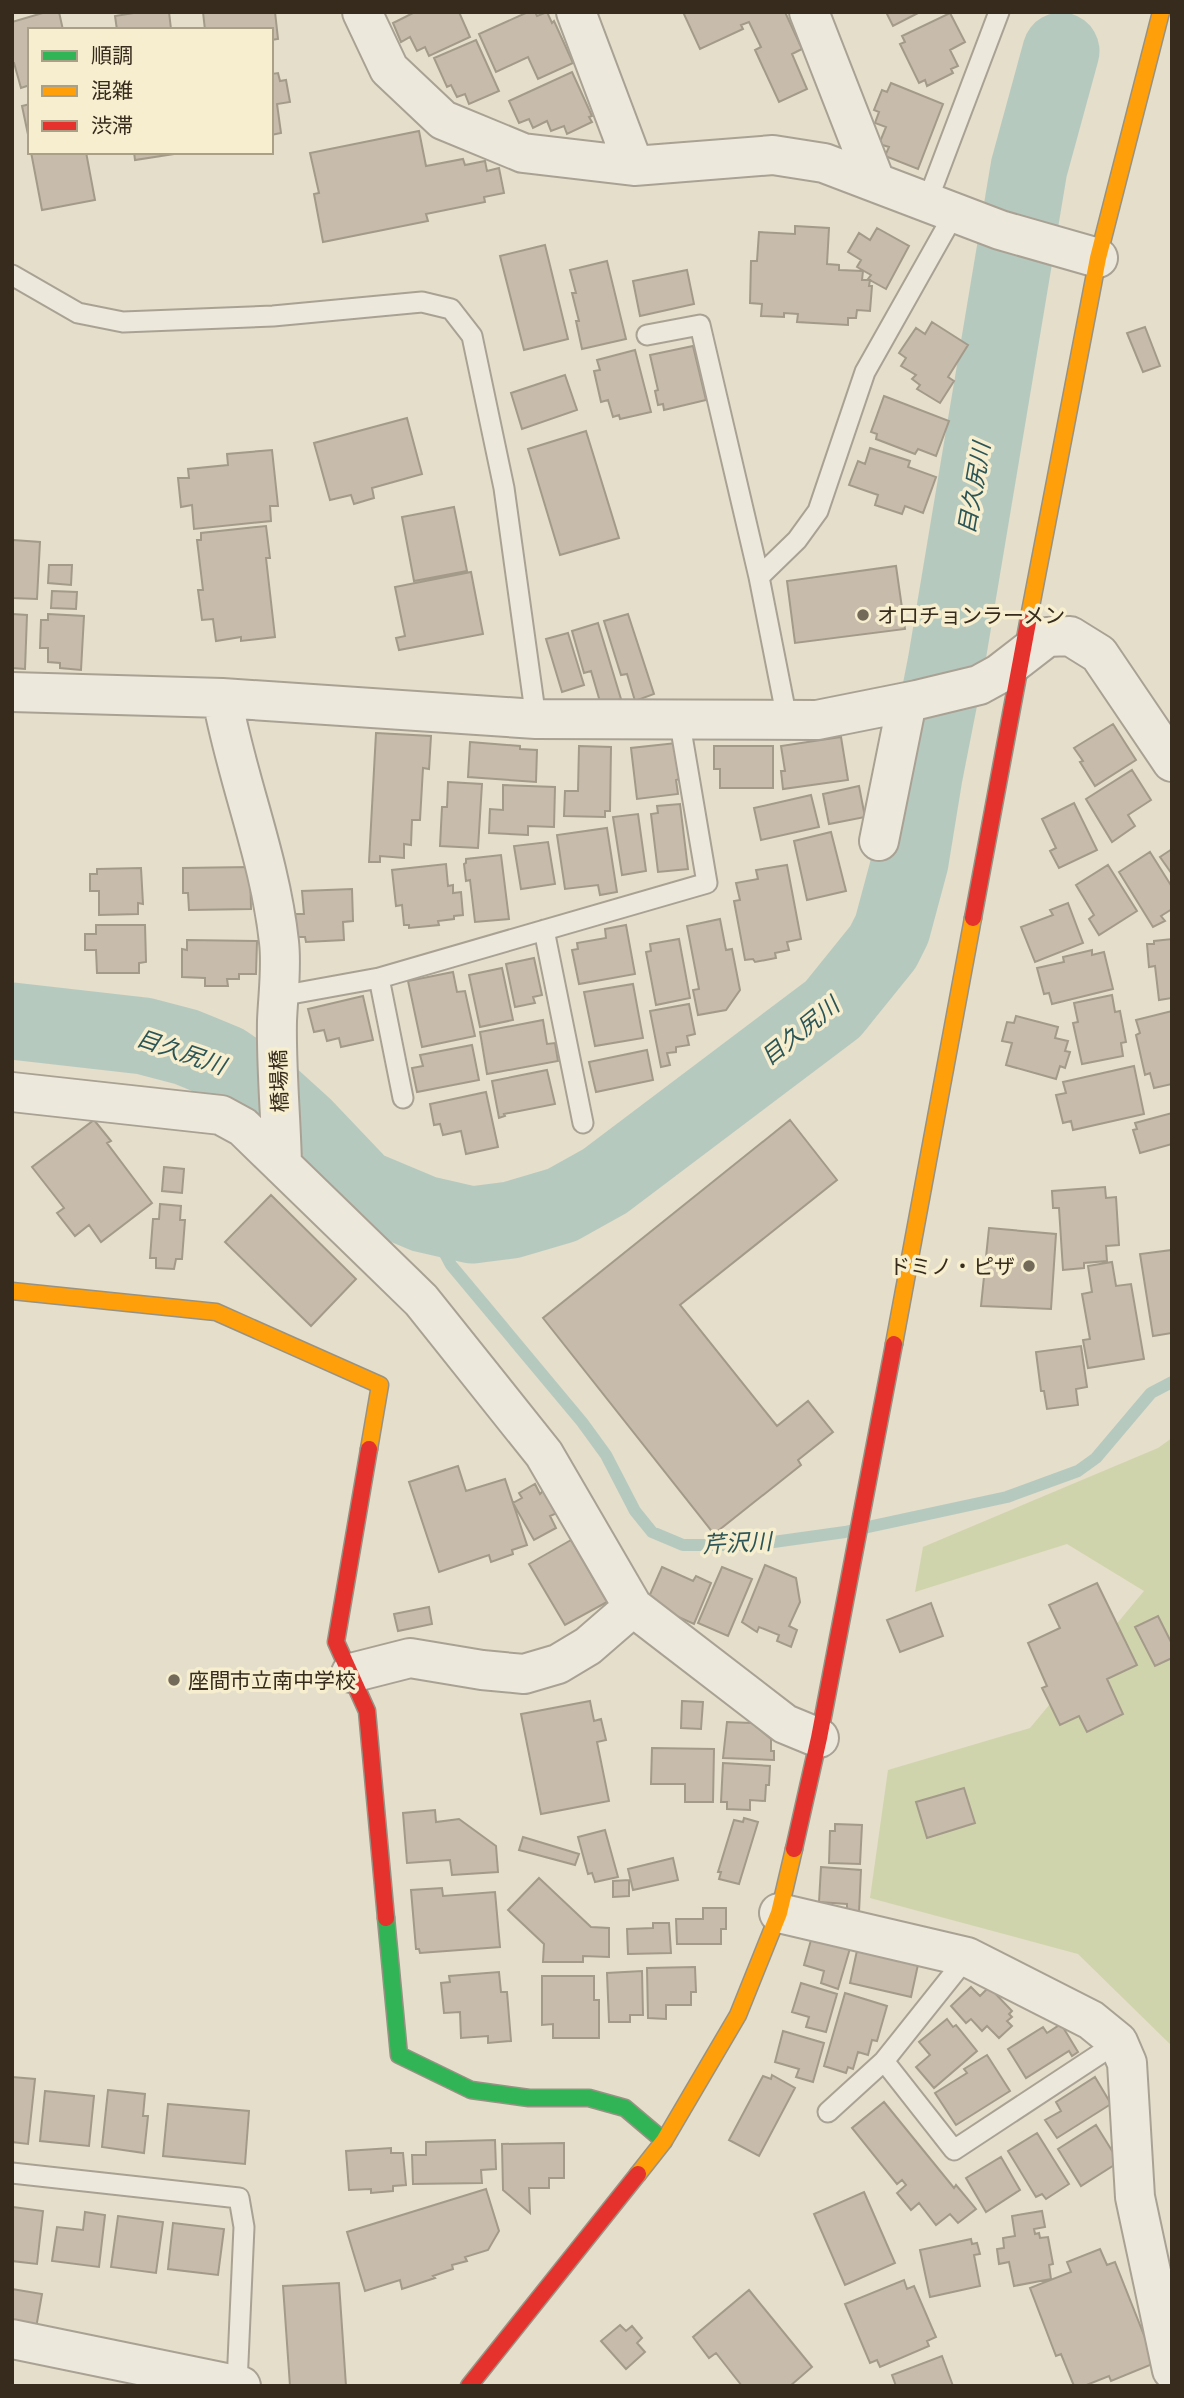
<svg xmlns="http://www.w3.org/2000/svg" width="1184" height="2398" font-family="'Zilla Slab','Noto Sans JP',serif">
<rect width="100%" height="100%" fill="#e4deca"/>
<path fill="#d0d4ac" d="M1172,1438V2046L1078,1954L870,1898L888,1770L1030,1728L1144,1591L1067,1544L915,1592L923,1547L1158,1448Z"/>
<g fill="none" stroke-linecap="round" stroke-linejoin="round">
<path stroke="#b6c9bf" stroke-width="12" d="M424,1214L451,1265L582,1422L606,1455L635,1511L652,1532L683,1545H752L845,1532L1007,1497L1078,1471L1096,1458L1151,1393L1172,1382"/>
<path stroke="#b6c9bf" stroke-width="77" d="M12,1021L144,1036L186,1047L225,1063L261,1088L304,1127L362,1188L424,1214L472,1225L511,1220L562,1205L605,1181L833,1009L883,947L892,929L910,862L924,776L946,664L1029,168L1061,51"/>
</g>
<path fill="#c7bcab" stroke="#a49a8a" stroke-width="2" d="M46,12H59L63,30H30V85L21,88L14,63H12V22Z
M140,12H169L171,29L181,28L182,30H117L115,16Z
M203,12H275L278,39L271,40V30H205Z
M415,12H459L470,37L429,56L425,47L417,51L410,37L401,42L393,23Z
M528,12H535L537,16L547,12L552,23L554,21L573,63L538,79L528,57L496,72L479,34Z
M683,12H785L802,49L792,54L807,89L779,102L755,50L761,47L749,22L741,25L743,29L700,49Z
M886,12H920L893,26Z
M950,13L965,42L950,50L958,66L951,69L953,73L927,86L925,80L919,83L900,44L905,42L902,36Z
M476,40L499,91L469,104L465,94L457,97L451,85L447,87L434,58Z
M572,72L592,116L589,117L592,122L567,134L564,126L551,131L547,121L533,128L529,119L519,123L509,101Z
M278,73L280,81L286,80L290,102L277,104L281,133L271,135V74Z
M891,83L943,104L918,169L885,156L889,147L879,144L886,127L875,123L879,112L874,110L882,90L887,92Z
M30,104V144L22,106Z
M419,131L426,166L463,159L465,165L485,161L487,171L499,168L504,193L484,197L485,202L426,214L428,221L323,242L314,194L319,193L310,153Z
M31,152H86L95,200L42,210Z
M134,152H187L135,160Z
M795,226L829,228L827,264L839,265V270L863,271L862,280H870L869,286H872L870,311L857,310L856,318H848V325L797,322L798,314L784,313V317L761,316L762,304L750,303L751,261H757L759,232L795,234Z
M877,228L909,246L886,289L868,279L871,275L857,267L861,260L848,252L859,233L870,240Z
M545,245L568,339L524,350L500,256Z
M607,261L626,339L582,349L576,321H579L572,293H576L570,270Z
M687,270L694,304L640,316L633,281Z
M932,322L968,345L948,377L954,381L940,403L917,389L920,385L912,379L916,375L901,366L906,358L899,353L916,328L925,334Z
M1145,327L1160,366L1143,372L1127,333Z
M693,346L706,400L664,410L663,404L658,405L655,391L658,390L650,355Z
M635,350L651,412L620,419L619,415L613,417L608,400L601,402L594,371L600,370L597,360Z
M565,375L577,410L522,429L511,393Z
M884,396L949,421L936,456L918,449L915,454L876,439L877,434L871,432Z
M407,418L422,474L372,488L374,498L354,504L351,495L330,500L314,443Z
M586,431L619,538L560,555L528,449Z
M870,448L910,461L908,467L936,477L923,513L905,506L902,514L875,505L878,495L849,485L858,461L865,464Z
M272,450L278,506H270L271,521L194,529L192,505L181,507L178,478H189L188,469L228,465L227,454Z
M454,507L467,571L414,581L402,517Z
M266,526L270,558H266L275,637L241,641V637L216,641L213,619L202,620L198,590H203L197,540H201V533Z
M13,540L40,542L37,599L12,598Z
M49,565H72L71,585L48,583Z
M896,566L905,629L795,643L787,581Z
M471,572L483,634L399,650L396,638L405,636L395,587Z
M52,591L77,592L76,609L51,608Z
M12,614L27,615L25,669L12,668Z
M48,614L84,616L81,670L60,668V663L48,662V648H40L41,620H48Z
M628,614L654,694L635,701L627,674L621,675L604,621Z
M598,623L621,699L601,705L591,671L584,673L572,631Z
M568,633L584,685L562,692L546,639Z
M1113,724L1136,760L1095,786L1080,762L1083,761L1074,748Z
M376,733L431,736L429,769L423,768L420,820H412L411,845L404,844V858L380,856V862H369Z
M841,737L848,780L783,789L781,771H785L781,746Z
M470,742L520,746V749L537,750L536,782L468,777Z
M676,743L680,779L676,780L678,794L637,799L631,748Z
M579,746L611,747L610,811H605V817L564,816L565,791H578Z
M714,746H773V788H720V769H714Z
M1132,770L1151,800L1128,815L1135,826L1112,842L1086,799Z
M448,782L482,784L478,848L440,846L442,807H447Z
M503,785L555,787L554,827L528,826V835L489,833L490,809L503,810Z
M859,786L865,817L829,824L823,794Z
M811,795L819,827L761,840L754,808Z
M1074,803L1097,850L1059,868L1050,851L1056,848L1042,819Z
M680,804L688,869L658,872L651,814L658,813L657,806Z
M638,814L646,871L622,875L613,817Z
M607,828L617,892L600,895L598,885L565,889L557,835Z
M831,832L846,891L807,900L794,841Z
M548,842L555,884L521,889L514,846Z
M1172,849V874L1160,857Z
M1150,852L1172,887V909L1161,916L1165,921L1153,927L1119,872Z
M501,855L509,919L475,922L470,880L466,881L464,864L466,863V859Z
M446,864L448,886L453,885V893L461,892L463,915L454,916V919L438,921L439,925L409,928V925H404L402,905L396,906L392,870Z
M787,865L801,939L787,942L789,950L775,953L776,958L755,962L753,959L745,960L734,901L740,900L736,883L758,879L756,870Z
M1108,865L1137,911L1099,935L1089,919L1094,915L1076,885Z
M250,867L251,909L189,910L188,893H183V868Z
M141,868L143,904L138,903V914L99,915V891H90V874H97V869Z
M352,889L353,921L343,922L344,940L306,942L305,937H296L295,914H304L302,891Z
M1068,903L1083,943L1035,962L1021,927L1053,915L1050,910Z
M720,919L726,950L732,949L740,990L726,1010L698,1015L693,990L699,989L687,926Z
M96,925H145L146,962L139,963V973H97L96,950H85V934H96Z
M626,925L635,974L579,984L572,950L578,949L577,943L606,938L605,929Z
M679,939L690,998L656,1005L646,952L651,951L650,944Z
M1172,939V998L1159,1000L1155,966L1149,967L1147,944H1154V941Z
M187,940L257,941L256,974H239V979H227L228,986H205V978L182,977V949L187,950Z
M1092,950V955L1104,952L1113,989L1052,1004L1049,993L1044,994L1037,968L1064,962L1063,957Z
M534,958L542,995L533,997L535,1003L515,1007L506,964Z
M502,968L513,1020L480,1027L469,975Z
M453,972L457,992L465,991L475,1036L422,1047L408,981Z
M633,984L643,1038L595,1046L584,992Z
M1112,995L1115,1012L1120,1011L1126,1042L1121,1043L1123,1056L1082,1064L1073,1023L1078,1022L1074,1003Z
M363,996L373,1040L341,1047L339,1038L327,1041L324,1030L314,1032L308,1009Z
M689,1004L695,1034L687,1036L689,1045L676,1047V1052L667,1053L670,1065L661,1067L650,1011Z
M1172,1011V1084L1154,1088L1150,1073L1145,1075L1136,1035L1140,1033L1136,1020Z
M1016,1016L1058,1027L1055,1038L1068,1041L1065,1051L1070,1052L1065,1068L1060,1066L1056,1079L1006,1065L1012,1043L1002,1041L1007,1022L1014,1023Z
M543,1020L547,1044L555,1043L558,1061L487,1074L480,1032Z
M472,1045L479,1080L417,1092L412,1068L423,1066L420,1055Z
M647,1050L653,1080L596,1092L589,1062Z
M1134,1066L1144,1114L1073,1130L1071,1121L1063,1123L1056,1095L1066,1093L1063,1082Z
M547,1070L555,1104L504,1114L505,1116L499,1118L492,1081Z
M486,1092L498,1147L466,1154L461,1131L443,1135L440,1124L434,1125L430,1104Z
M1172,1113V1144L1140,1153L1133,1130L1137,1129L1135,1123Z
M94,1120L111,1141L107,1143L152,1203L101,1242L89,1225L75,1236L57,1213L64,1208L32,1167Z
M790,1120L837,1180L680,1305L777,1426L808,1401L833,1432L798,1460L801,1465L714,1534L543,1318Z
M164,1167L184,1169L182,1193L162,1191Z
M1105,1187L1106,1198L1116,1197L1119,1245L1106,1246L1107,1261L1084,1263V1268L1063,1270L1059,1208H1053L1052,1191Z
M271,1195L356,1279L311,1326L225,1242Z
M160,1204L181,1206L180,1220H185L182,1259H176L174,1269L156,1268V1258H150L153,1219H159Z
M989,1228L1056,1234L1051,1309L981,1306Z
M1172,1250V1333L1153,1336L1140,1254Z
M1112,1262L1116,1286L1131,1284L1144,1359L1088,1368L1083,1340L1090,1339L1082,1294L1092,1292L1088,1266Z
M1081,1346L1087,1387L1076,1389L1078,1405L1047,1409L1044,1391H1041L1036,1352Z
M458,1466L466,1491L505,1479L527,1545L512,1550L513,1554L491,1562L489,1555L439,1572L409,1482Z
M535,1484L540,1494L543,1491L559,1512L550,1516L556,1528L534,1540L513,1503L522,1498L519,1493Z
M571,1540L607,1602L565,1625L529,1564Z
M765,1565L796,1578L800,1602L789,1626L797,1630L791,1647L777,1641L779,1635L759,1627L757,1632L742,1622Z
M662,1567L693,1581L696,1576L711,1583L694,1624L663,1610L665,1607L648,1599Z
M722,1567L752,1579L728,1636L698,1623Z
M1097,1583L1137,1665L1107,1679L1123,1714L1087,1732L1079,1716L1060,1725L1042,1688L1047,1686L1028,1643L1060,1628L1049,1605Z
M931,1603L943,1636L900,1652L887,1620Z
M429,1607L432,1624L398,1631L394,1614Z
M1158,1616L1172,1644V1658L1155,1666L1135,1627Z
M590,1701L594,1721L601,1719L606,1740L597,1742L609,1801L541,1814L521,1714Z
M682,1701L703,1702L701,1729L681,1728Z
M727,1722L752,1723L771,1739V1751H774V1760L723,1758Z
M652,1748L714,1749L713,1802H685V1784H651Z
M723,1763L770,1766L769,1785H766L765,1801L750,1800V1810L727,1809V1802H721Z
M964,1788L975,1823L927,1838L916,1802Z
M435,1810L436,1822L459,1819L496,1846L498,1872L452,1875L450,1860L407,1863L403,1813Z
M744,1818L758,1822L739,1884L719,1879L721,1872H718L734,1820L743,1822Z
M835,1824L862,1825L860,1864L829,1863L830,1831H835Z
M605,1830L618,1877L595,1882L592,1873L588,1874L578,1837Z
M523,1837L579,1854L575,1865L519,1850Z
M673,1858L678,1880L633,1890L628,1869Z
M821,1867L861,1870L859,1912L847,1911V1904L819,1902Z
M539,1878L591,1927L609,1928V1957L583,1956V1962H543L544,1944L508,1910Z
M629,1880V1896L613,1897V1881Z
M442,1888L443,1896L495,1892L500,1947L420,1953L419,1949H416L411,1890Z
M703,1908H726V1929H721V1944H677L676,1919H703Z
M653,1923H669L671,1953L628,1954L627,1929L653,1928Z
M819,1936L851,1945L838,1989L821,1983L824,1971L804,1965L811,1940L817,1942Z
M858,1946L919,1960L911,1997L850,1983Z
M695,1967L696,1992H691V2005H666V2019L648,2018L647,1968Z
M642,1971L643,2015H630V2022H609L607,1973Z
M499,1972L501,1992H507L511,2041L488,2043V2036L461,2038L460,2012L444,2013L441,1983L450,1982L449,1976Z
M542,1976H594V2000H599V2038H553V2024L542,2025Z
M801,1983L837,1994L826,2032L806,2027L809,2017L792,2012Z
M971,1987L980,1996L989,1987L1012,2011L1009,2014L1012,2017L1007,2021L1012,2026L999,2038L987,2026L982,2031L971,2019L966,2023L951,2006Z
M845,1993L887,2006L877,2041L872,2040L868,2055L858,2052L853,2069L848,2067L846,2073L824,2066Z
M947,2019L953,2027L956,2025L977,2051L934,2088L916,2067L930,2055L919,2042Z
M1061,2024L1078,2052L1072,2056L1069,2051L1026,2078L1008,2049L1043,2027L1047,2033Z
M783,2031L824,2043L813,2082L796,2077L799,2069L775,2062Z
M987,2055L1010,2091L956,2125L935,2093L967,2073L964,2069Z
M772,2075L795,2088L759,2156L729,2140L763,2076L771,2079Z
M12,2077L35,2079L28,2144L12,2142Z
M1095,2077L1111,2104L1057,2138L1045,2120L1061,2111L1056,2102Z
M108,2090L145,2094L143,2116H148L144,2153L102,2147Z
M45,2091L94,2096L89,2146L40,2141Z
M884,2102L954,2188L956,2185L976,2209L958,2223L950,2214L936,2225L919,2203L911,2210L897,2193L906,2185L902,2180L897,2184L852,2128Z
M168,2104L249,2111L245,2164L163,2156Z
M1096,2125L1119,2162L1081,2186L1058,2149Z
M1037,2133L1069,2184L1046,2199L1042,2194L1036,2197L1008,2151Z
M495,2140L496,2169L481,2170L482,2183L413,2184L412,2155H426V2142Z
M564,2143V2178H549V2188H529L530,2213L503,2190L502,2144Z
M391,2148V2153H403L406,2185L393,2186V2191L371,2193V2189L349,2190L346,2151Z
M1001,2157L1020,2190L986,2212L966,2178Z
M486,2189L499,2231L488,2250L465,2257L467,2261L452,2265L453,2269L433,2276L435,2278L402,2289L400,2280L365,2291L347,2232Z
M864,2192L895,2263L845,2285L814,2214Z
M13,2207L43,2211L37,2264L12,2261Z
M1042,2211L1045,2227L1034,2229L1035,2234L1039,2233L1040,2238L1048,2237L1053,2264L1049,2265L1051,2279L1014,2286L1009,2262L999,2264L997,2249L1004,2248L1003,2238L1015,2236L1012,2216Z
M85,2212L105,2215L99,2267L52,2261L57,2227L83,2230Z
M118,2216L163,2222L156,2273L111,2267Z
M173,2223L224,2229L218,2275L168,2269Z
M971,2239L972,2244L977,2243L980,2254L974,2255L980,2286L930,2297L920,2250Z
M1100,2249L1107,2265L1115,2262L1155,2363L1111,2381L1109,2376L1084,2386H1074L1061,2354L1056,2356L1030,2288L1071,2272L1067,2262Z
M904,2280L907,2289L914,2286L936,2337L927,2341L929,2346L880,2367L877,2360L870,2363L845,2304Z
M339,2283L346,2386H290L283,2286Z
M12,2289L42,2294L36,2328L12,2324Z
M749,2290L812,2367L790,2386H742L716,2353L709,2358L693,2337Z
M620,2325L626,2331L632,2326L642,2338L637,2343L645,2352L626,2369L601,2341Z
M942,2356L953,2386H896L892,2375Z"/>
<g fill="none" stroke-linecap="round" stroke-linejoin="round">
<g stroke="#a9a294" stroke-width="23">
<path id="lane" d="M927,202L999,12
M12,275L78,313L123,322L273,316L422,302L451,309L472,336L504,488L536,719
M647,335L700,325L759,577L787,719
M759,577L797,540L818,511L865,372L954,214
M544,930L583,1123
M379,978L403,1098
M280,996L379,978L707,883L679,718
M884,2061L954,2150L1118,2042
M828,2112L884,2061L967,1957
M12,2173L239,2198L244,2227L237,2384"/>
</g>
<g stroke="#a9a294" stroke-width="42">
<path id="street" d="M362,12L389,69L443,120L523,153L634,166L773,155L824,163L1000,230L1098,258
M576,12L634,166
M809,12L875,181
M12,692L222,698L536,719L817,720L917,700L979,685L999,674L1047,637L1070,636L1099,654L1172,762
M222,698C237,780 270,858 279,942C282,968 278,995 277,1021C276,1069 281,1118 282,1165
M879,841L907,702
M12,1092L221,1115L243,1127L421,1300L544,1454L633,1607L785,1724L819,1738
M351,1673L410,1658L482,1670L524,1674L558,1664L588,1646L633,1607
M779,1913L967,1957L1091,2020L1118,2042L1127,2063L1135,2197L1172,2370
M12,2339L241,2386"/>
</g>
<g stroke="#989284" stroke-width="19">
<path id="fast" d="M386,1918L399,2055L471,2090L529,2098H589L625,2108L664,2141"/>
</g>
<g stroke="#989284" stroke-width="19">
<path id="slow" d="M1029,617L1098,258L1161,12
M12,1291L216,1312L380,1385L369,1449
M894,1344L973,918
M638,2174L664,2141L738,2015L779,1913L794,1849"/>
</g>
<g stroke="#989284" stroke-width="19">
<path id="jam" d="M973,918L1029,617
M369,1449L336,1642L367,1711L386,1918
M794,1849L819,1738L894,1344
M469,2386L638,2174"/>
</g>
<use href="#lane" stroke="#ece8dc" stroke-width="19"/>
<use href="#street" stroke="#ece8dc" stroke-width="38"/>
<use href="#fast" stroke="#30b455" stroke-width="16"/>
<use href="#slow" stroke="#ff9f0a" stroke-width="16"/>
<use href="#jam" stroke="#e5322d" stroke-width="16"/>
</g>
<g fill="#736a59" stroke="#f6eecf" stroke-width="2.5">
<circle cx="863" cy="615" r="7"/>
<circle cx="1029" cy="1266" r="7"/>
<circle cx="174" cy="1680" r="7"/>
</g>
<g text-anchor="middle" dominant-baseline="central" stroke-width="7" stroke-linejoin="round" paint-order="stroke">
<g font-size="21" fill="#362b1c" stroke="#f6eecf" text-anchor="start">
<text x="877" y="615">オロチョンラーメン</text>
<text x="1015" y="1266" text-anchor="end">ドミノ・ピザ</text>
<text x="188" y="1680">座間市立南中学校</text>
</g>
<g font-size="21" fill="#362b1c" stroke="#f6eecf">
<text transform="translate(279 1081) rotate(-92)">橋場橋</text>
</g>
<g font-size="23" font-style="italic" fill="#2b5556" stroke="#f6eecf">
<text transform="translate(974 488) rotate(-80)">目久尻川</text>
<text transform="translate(800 1031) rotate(-39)">目久尻川</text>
<text transform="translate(181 1052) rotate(19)">目久尻川</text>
<text transform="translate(737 1543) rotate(-3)">芹沢川</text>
</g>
</g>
<rect width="1184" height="2398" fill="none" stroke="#362b1c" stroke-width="28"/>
<rect x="28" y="28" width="245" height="126" fill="#f6eecf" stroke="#a9a087" stroke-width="2"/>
<rect x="42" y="51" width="35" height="10" fill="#30b455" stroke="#a9a087" stroke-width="2"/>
<text x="91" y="63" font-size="21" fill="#362b1c">順調</text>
<rect x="42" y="86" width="35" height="10" fill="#ff9f0a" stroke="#a9a087" stroke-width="2"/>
<text x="91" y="98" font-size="21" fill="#362b1c">混雑</text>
<rect x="42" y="121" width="35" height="10" fill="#e5322d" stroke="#a9a087" stroke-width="2"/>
<text x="91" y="133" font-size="21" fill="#362b1c">渋滞</text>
</svg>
